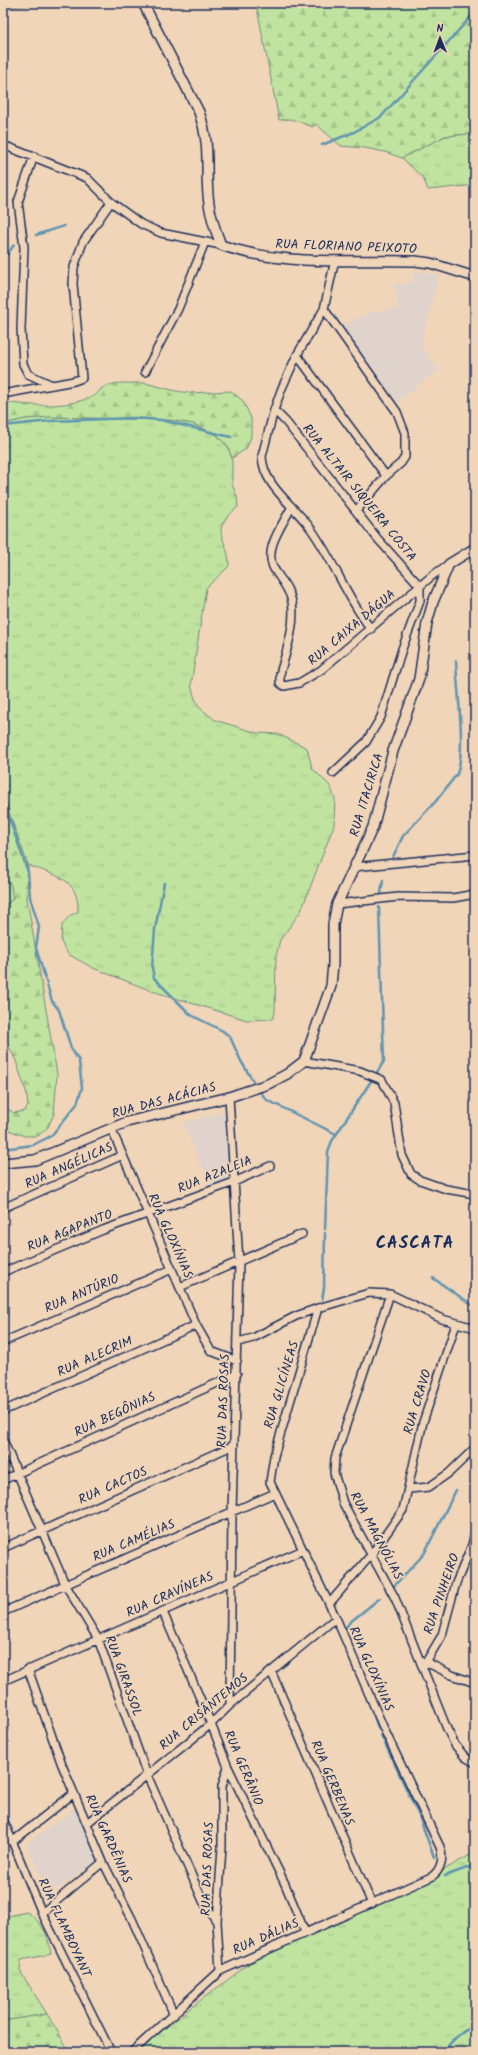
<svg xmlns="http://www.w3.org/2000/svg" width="478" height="2055" font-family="Kalam,sans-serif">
<defs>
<pattern id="grass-tufts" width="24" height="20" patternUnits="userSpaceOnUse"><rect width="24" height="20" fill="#c0e49f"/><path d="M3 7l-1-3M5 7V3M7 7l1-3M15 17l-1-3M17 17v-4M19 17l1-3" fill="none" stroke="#a4c48b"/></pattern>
<pattern id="forest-firs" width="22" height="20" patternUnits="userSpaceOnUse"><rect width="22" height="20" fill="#c0e49f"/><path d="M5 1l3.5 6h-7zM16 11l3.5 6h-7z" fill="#a4c48b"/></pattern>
</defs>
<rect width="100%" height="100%" fill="#f1d5b8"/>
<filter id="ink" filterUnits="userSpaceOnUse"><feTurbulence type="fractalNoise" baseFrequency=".025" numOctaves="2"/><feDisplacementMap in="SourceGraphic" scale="8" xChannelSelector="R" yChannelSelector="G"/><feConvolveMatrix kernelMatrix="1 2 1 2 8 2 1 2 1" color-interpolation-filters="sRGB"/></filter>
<g filter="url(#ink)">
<path fill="#dfd3cc" d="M414,271L439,275L421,344L438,370L397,402L341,326L369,313L398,308L394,284L412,283Z
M228,1111V1183L211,1188L183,1123Z
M77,1807L100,1859L49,1894L26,1844Z"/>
<path fill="url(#grass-tufts)" stroke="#6e8a7e" d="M475,131V185L428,190L423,178L402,158L445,136L469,134Z
M50,417L170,420L193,424L217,435L228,447L232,458V484L237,497L238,507C206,533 229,535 229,566L206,588L191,685L195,699L200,708L215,720L257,733L278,734L307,748L312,768L330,786L335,798L334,825L301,911L280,940L276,956L275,1012L273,1019L247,1020L152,991L93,968L68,954L61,942L62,925L69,916L78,912C79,877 55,876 28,865L3,796V424L25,419Z
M3,874L12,885L13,899L3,907Z
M472,1854H475V2052H136L193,2006L250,1963L417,1885Z
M27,1912C43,1923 48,1935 51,1954L21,1960L20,1971L47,2014L3,2021V1917Z"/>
<path fill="url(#forest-firs)" stroke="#6e8a7e" d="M256,3H475V131L469,134L445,136L402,158L385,152L365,148L341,146L316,124L313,127L291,119L279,120Z
M125,383H145L176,391L190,393L231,391L243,401L251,418V437L246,449L232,458L228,447L217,435L193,424L170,420L50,417L25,419L3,424V402C32,406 64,408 92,397C96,396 98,392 101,389C108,384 116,383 125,383Z
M3,796L28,865L27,899L57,1074L54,1114L48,1127L38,1136H25L3,1128V1106L14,1113L24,1111L28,1106L26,1091L16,1061L3,1034V907L13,899L11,885L3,874Z
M47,2014L70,2052H3V2021Z"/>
<path fill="#c0e49f" stroke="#6e8a7e" d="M3,3H28V5L3,7Z"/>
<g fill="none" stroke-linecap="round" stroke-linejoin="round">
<path stroke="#5e94b2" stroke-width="2.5" d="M322,145L354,132L381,117L475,12
M36,235L64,226
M3,260L14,245
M3,426L50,421L134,418L161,420L231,437
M3,800L28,872L30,897L39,927L36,948L52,1001L59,1010L71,1048L79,1061L82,1088L77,1104L51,1136L33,1145L3,1149
M391,861L403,836L436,801L457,774C466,748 457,690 456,661
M164,883L155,929L152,968L154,978L191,1015L223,1031L230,1037L241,1061L256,1086
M381,893L383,880
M376,1074L384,1061L379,907
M261,1093L267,1100L336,1134
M325,1229L328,1152L332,1141L373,1078
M433,1278L475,1307
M322,1300L324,1288L325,1233
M293,1404L311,1342
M394,1586L424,1554L456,1490
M327,1608L332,1617
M334,1624L340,1635
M344,1631L349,1623L380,1598
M369,1702L379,1730
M381,1735L419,1816L434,1857
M445,1876L475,1865
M444,2052C452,2039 461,2031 475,2026"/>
<g stroke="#1b2f5e" stroke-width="10">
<path id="minor" d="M3,145L87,178L111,202L141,224L161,233L221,245
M34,156L18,202L24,247L21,329L23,364L28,374L52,385
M335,260L324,309L297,355L282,388L274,410L262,456C263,485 291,503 308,525C333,557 345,596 371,629
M324,309L397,412L405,433V457L401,463L386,476L356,511
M297,355L386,476
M145,372L178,309L205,242
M3,394L74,381L82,378L73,284L74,267L83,242L111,202
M274,410L286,422L377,538L420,586V601L402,649L381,717L366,742L333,773
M291,508C282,526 261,552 276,572C282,581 290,590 292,602C296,625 286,652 280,674V683L284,686L299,683L321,670L433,575L449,564
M354,867L475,855
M337,904L398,897L453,898L475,894
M304,1061L360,1071L382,1080L394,1103L402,1155L411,1174L420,1180L446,1189L475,1194
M229,1097L239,1262L232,1512L230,1705
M111,1128L196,1325L211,1351L237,1361
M3,1208L123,1155
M3,1272L103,1230L234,1182L270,1166
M180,1287L302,1234
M390,1294L335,1458L334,1473L343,1503L395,1598L447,1729L455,1745L465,1757L475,1763
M3,1342L172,1269
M238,1342L253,1338L296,1316L318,1308L369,1293L390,1294L442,1319L475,1328
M3,1411L196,1325
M3,1440L65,1584L98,1639L147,1775L203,1901L217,1922
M3,1480L237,1374
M409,1489L429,1487L449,1473L475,1448
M3,1548L234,1445
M329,1604L371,1555L403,1510L423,1422L456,1324
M3,1612L275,1493
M163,1612L211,1724L228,1767L285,1884L305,1932
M426,1662L442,1635L456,1583L472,1545L475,1532
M424,1665L426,1662L452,1675L475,1683
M28,1669L62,1765L103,1862L132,1919L174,2015
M271,1671L372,1904
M3,1681L303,1550
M3,1819L42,1913L111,2052
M87,1823L211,1724L230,1705L336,1618
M12,1842L74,1793
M42,1913L103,1862
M220,1971L217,1922L222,1847V1786L228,1767
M132,2052L220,1971L431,1877C441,1871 444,1858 440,1847L384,1729L336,1618L270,1482L274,1456L318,1308"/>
</g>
<g stroke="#1b2f5e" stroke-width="12">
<path id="tertiary" d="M143,3L199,112C212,148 204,169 209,204C211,218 216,232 221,245C283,267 350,259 415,261L430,263L475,277
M3,1163L35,1160L127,1122L229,1097L268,1084L287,1074L304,1061L331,986L333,964V924L337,904L373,827L393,751L419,679L427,623L433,602L449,564L475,548"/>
</g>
<use href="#minor" stroke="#f1d5b8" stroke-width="7"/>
<use href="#tertiary" stroke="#f1d5b8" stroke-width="9"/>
</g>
</g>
<g text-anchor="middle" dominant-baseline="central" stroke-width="3.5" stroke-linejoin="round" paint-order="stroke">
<g font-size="13" fill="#1b2f5e" stroke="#f1d5b8">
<text transform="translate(346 247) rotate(2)">RUA FLORIANO PEIXOTO</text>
<text transform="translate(359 493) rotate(51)">RUA ALTAIR SIQUEIRA COSTA</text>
<text transform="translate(352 628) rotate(-40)">RUA CAIXA DÁGUA</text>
<text transform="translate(367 795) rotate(-73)">RUA ITACIRICA</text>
<text transform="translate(164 1101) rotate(-15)">RUA DAS ACÁCIAS</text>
<text transform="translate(69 1166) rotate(-24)">RUA ANGÉLICAS</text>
<text transform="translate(215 1175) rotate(-22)">RUA AZALEIA</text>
<text transform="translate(70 1231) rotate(-22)">RUA AGAPANTO</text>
<text transform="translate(170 1236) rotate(66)">RUA GLOXÍNIAS</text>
<text transform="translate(82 1294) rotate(-23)">RUA ANTÚRIO</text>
<text transform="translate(95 1357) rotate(-24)">RUA ALECRIM</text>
<text transform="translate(282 1385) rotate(-73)">RUA GLICÍNEAS</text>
<text transform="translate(224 1401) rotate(-88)">RUA DAS ROSAS</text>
<text transform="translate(418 1402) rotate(-73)">RUA CRAVO</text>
<text transform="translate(115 1415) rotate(-25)">RUA BEGÔNIAS</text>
<text transform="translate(113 1486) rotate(-24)">RUA CACTOS</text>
<text transform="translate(376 1536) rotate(62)">RUA MAGNÓLIAS</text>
<text transform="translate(134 1541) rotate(-23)">RUA CAMÉLIAS</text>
<text transform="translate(442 1594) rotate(-71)">RUA PINHEIRO</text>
<text transform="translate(170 1595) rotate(-24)">RUA CRAVÍNEAS</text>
<text transform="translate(371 1669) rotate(66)">RUA GLOXÍNIAS</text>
<text transform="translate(123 1676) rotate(70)">RUA GIRASSOL</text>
<text transform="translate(204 1712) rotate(-40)">RUA CRISÂNTEMOS</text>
<text transform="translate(243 1768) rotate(67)">RUA GERÂNIO</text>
<text transform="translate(332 1783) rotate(67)">RUA GERBENAS</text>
<text transform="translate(108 1839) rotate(66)">RUA GARDÊNIAS</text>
<text transform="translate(208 1869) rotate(-88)">RUA DAS ROSAS</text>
<text transform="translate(64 1928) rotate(65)">RUA FLAMBOYANT</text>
<text transform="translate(266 1937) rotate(-24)">RUA DÁLIAS</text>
</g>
<g font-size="17" font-weight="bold" letter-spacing="1" fill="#1b2f5e" stroke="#f1d5b8">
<text x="415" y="1243">CASCATA</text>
</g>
</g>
<rect width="478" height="2055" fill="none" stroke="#f1d5b8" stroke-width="16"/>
<rect x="8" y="8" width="462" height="2039" fill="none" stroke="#1b2f5e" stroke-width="1.5" filter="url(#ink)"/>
<g transform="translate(440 38) rotate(359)" stroke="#f1d5b8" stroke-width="3" paint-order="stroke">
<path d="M0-3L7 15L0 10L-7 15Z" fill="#1b2f5e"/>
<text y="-6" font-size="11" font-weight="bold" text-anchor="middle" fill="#1b2f5e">N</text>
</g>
</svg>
